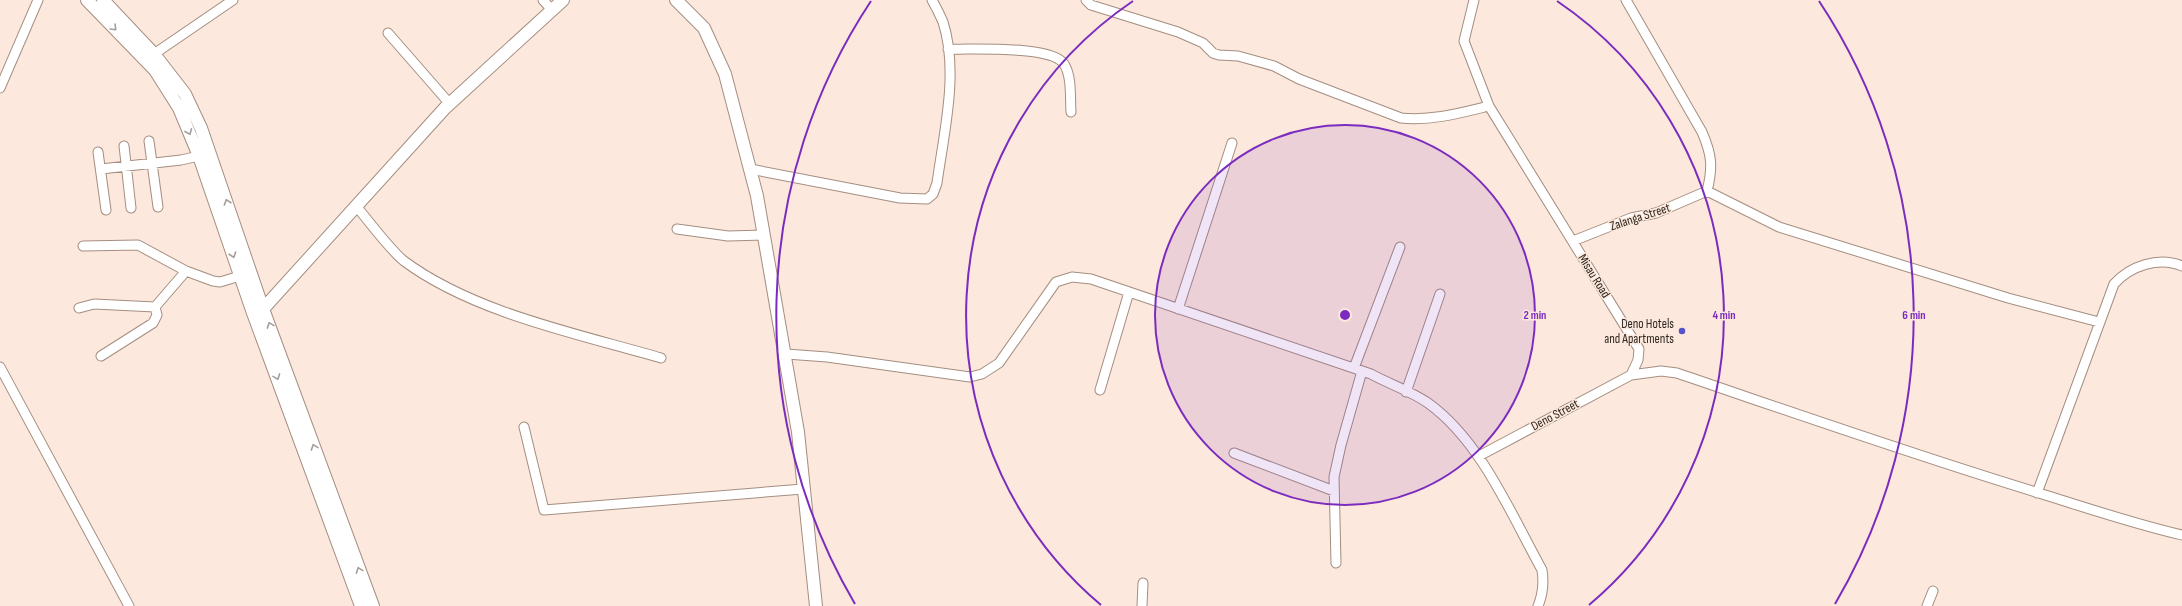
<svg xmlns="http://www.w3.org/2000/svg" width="2182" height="606" font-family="'Sofia Sans Condensed',sans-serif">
<rect width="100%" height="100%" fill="#fce8dc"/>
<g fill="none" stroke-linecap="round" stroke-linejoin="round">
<g stroke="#a48e80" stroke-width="11">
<path id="street" d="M543,0L552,10
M1086,0L1091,5L1178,32L1203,43L1213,53L1219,55L1238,56L1274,66L1299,79L1401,118C1432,121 1460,113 1489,106
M1474,0L1464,41L1489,106L1639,349L1638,360L1631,375
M1626,0L1702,132C1712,155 1713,167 1707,191
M388,33L450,104
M948,49C971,50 1052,45 1064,64C1072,76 1070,98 1071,112
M154,54L233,0
M0,88L38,0
M149,141L158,207
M124,146L131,208
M98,152L106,210
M101,169L181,160L199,156
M750,169L900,198L927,199L933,194L937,183C944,132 959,72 943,22C940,15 936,7 932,0
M1707,191L1779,227L2008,298L2099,322
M356,206C369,221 390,250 404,261C474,313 579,334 661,358
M677,229L728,236L764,235
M1573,241L1631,218L1656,213L1707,191
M83,246L138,245L186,271L213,281L220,282L240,276
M79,308L94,304L155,307
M1178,309L1232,143
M786,354L827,357L970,377L982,374L999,363L1056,282L1072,277L1091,279L1371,374C1389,384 1411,391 1428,403C1481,441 1511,514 1542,570C1544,583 1543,594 1538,606
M101,356L153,323L157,315L155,307L186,271
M0,367L129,606
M1354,368L1400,247
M1100,390L1129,292
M1406,392L1440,294
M524,427L544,510L803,489
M1234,453L1334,491
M1479,456L1631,375L1661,371L1677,373C1797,414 1917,456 2039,493C2087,508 2134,524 2182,535
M2037,493L2114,284C2130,266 2159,256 2182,266
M1336,563L1334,477L1341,445L1362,371
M1142,606L1143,583
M1927,606L1933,591"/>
</g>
<g stroke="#a48e80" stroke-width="14">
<path id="secondary" d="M87,0L155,70L179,108L199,156L253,313L361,606
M103,0L154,54L185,94L201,128L263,309L373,606
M676,0L704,28L725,74L757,196L798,432L816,606
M258,311L263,309L445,108L563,0"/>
</g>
<use href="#street" stroke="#fff" stroke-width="9"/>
<use href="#secondary" stroke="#fff" stroke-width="12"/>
</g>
<defs><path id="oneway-chevron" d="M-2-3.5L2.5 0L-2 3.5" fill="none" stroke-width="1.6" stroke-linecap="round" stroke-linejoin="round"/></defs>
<g stroke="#a19d9b">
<use href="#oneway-chevron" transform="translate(114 28) rotate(45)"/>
<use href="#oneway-chevron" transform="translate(189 132) rotate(68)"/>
<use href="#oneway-chevron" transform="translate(227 202) rotate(-109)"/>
<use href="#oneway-chevron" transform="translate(233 255) rotate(71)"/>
<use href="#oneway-chevron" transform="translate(270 325) rotate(-110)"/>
<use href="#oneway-chevron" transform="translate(277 377) rotate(70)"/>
<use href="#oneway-chevron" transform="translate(314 447) rotate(-110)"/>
<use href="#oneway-chevron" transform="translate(359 570) rotate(-110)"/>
</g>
<circle cx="1345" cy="315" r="190" fill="#7b2cbf" fill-opacity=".12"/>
<g fill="none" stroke="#7b2cbf" stroke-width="2">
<circle cx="1345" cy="315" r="190"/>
<path d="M1101 605A379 379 0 0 1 1133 1M1557 1A379 379 0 0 1 1589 605"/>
<path d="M855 604A569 569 0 0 1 871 1M1819 1A569 569 0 0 1 1835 604"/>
</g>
<circle fill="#5553cb" stroke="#fce8dc" stroke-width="1.5" cx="1682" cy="331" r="4"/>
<g text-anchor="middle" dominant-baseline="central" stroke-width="3" stroke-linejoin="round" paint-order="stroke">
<g font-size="13" fill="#2f2620" stroke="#fce8dc">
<text transform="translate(1640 217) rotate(-18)">Zalanga Street</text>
<text transform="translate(1594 276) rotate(58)">Misau Road</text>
<text transform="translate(1555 415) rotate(-28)">Deno Street</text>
</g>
<g font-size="13" fill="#2f2620" stroke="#fce8dc" text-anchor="end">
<text x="1674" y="324">Deno Hotels<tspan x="1674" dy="15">and Apartments</tspan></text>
</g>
</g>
<circle cx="1345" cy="315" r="6" fill="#7b2cbf" stroke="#fce8dc" stroke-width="2"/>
<g font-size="12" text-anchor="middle" font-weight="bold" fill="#7b2cbf" stroke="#fce8dc" stroke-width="3" stroke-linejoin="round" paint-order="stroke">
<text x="1535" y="319">2 min</text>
<text x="1724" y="319">4 min</text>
<text x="1914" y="319">6 min</text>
</g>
</svg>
